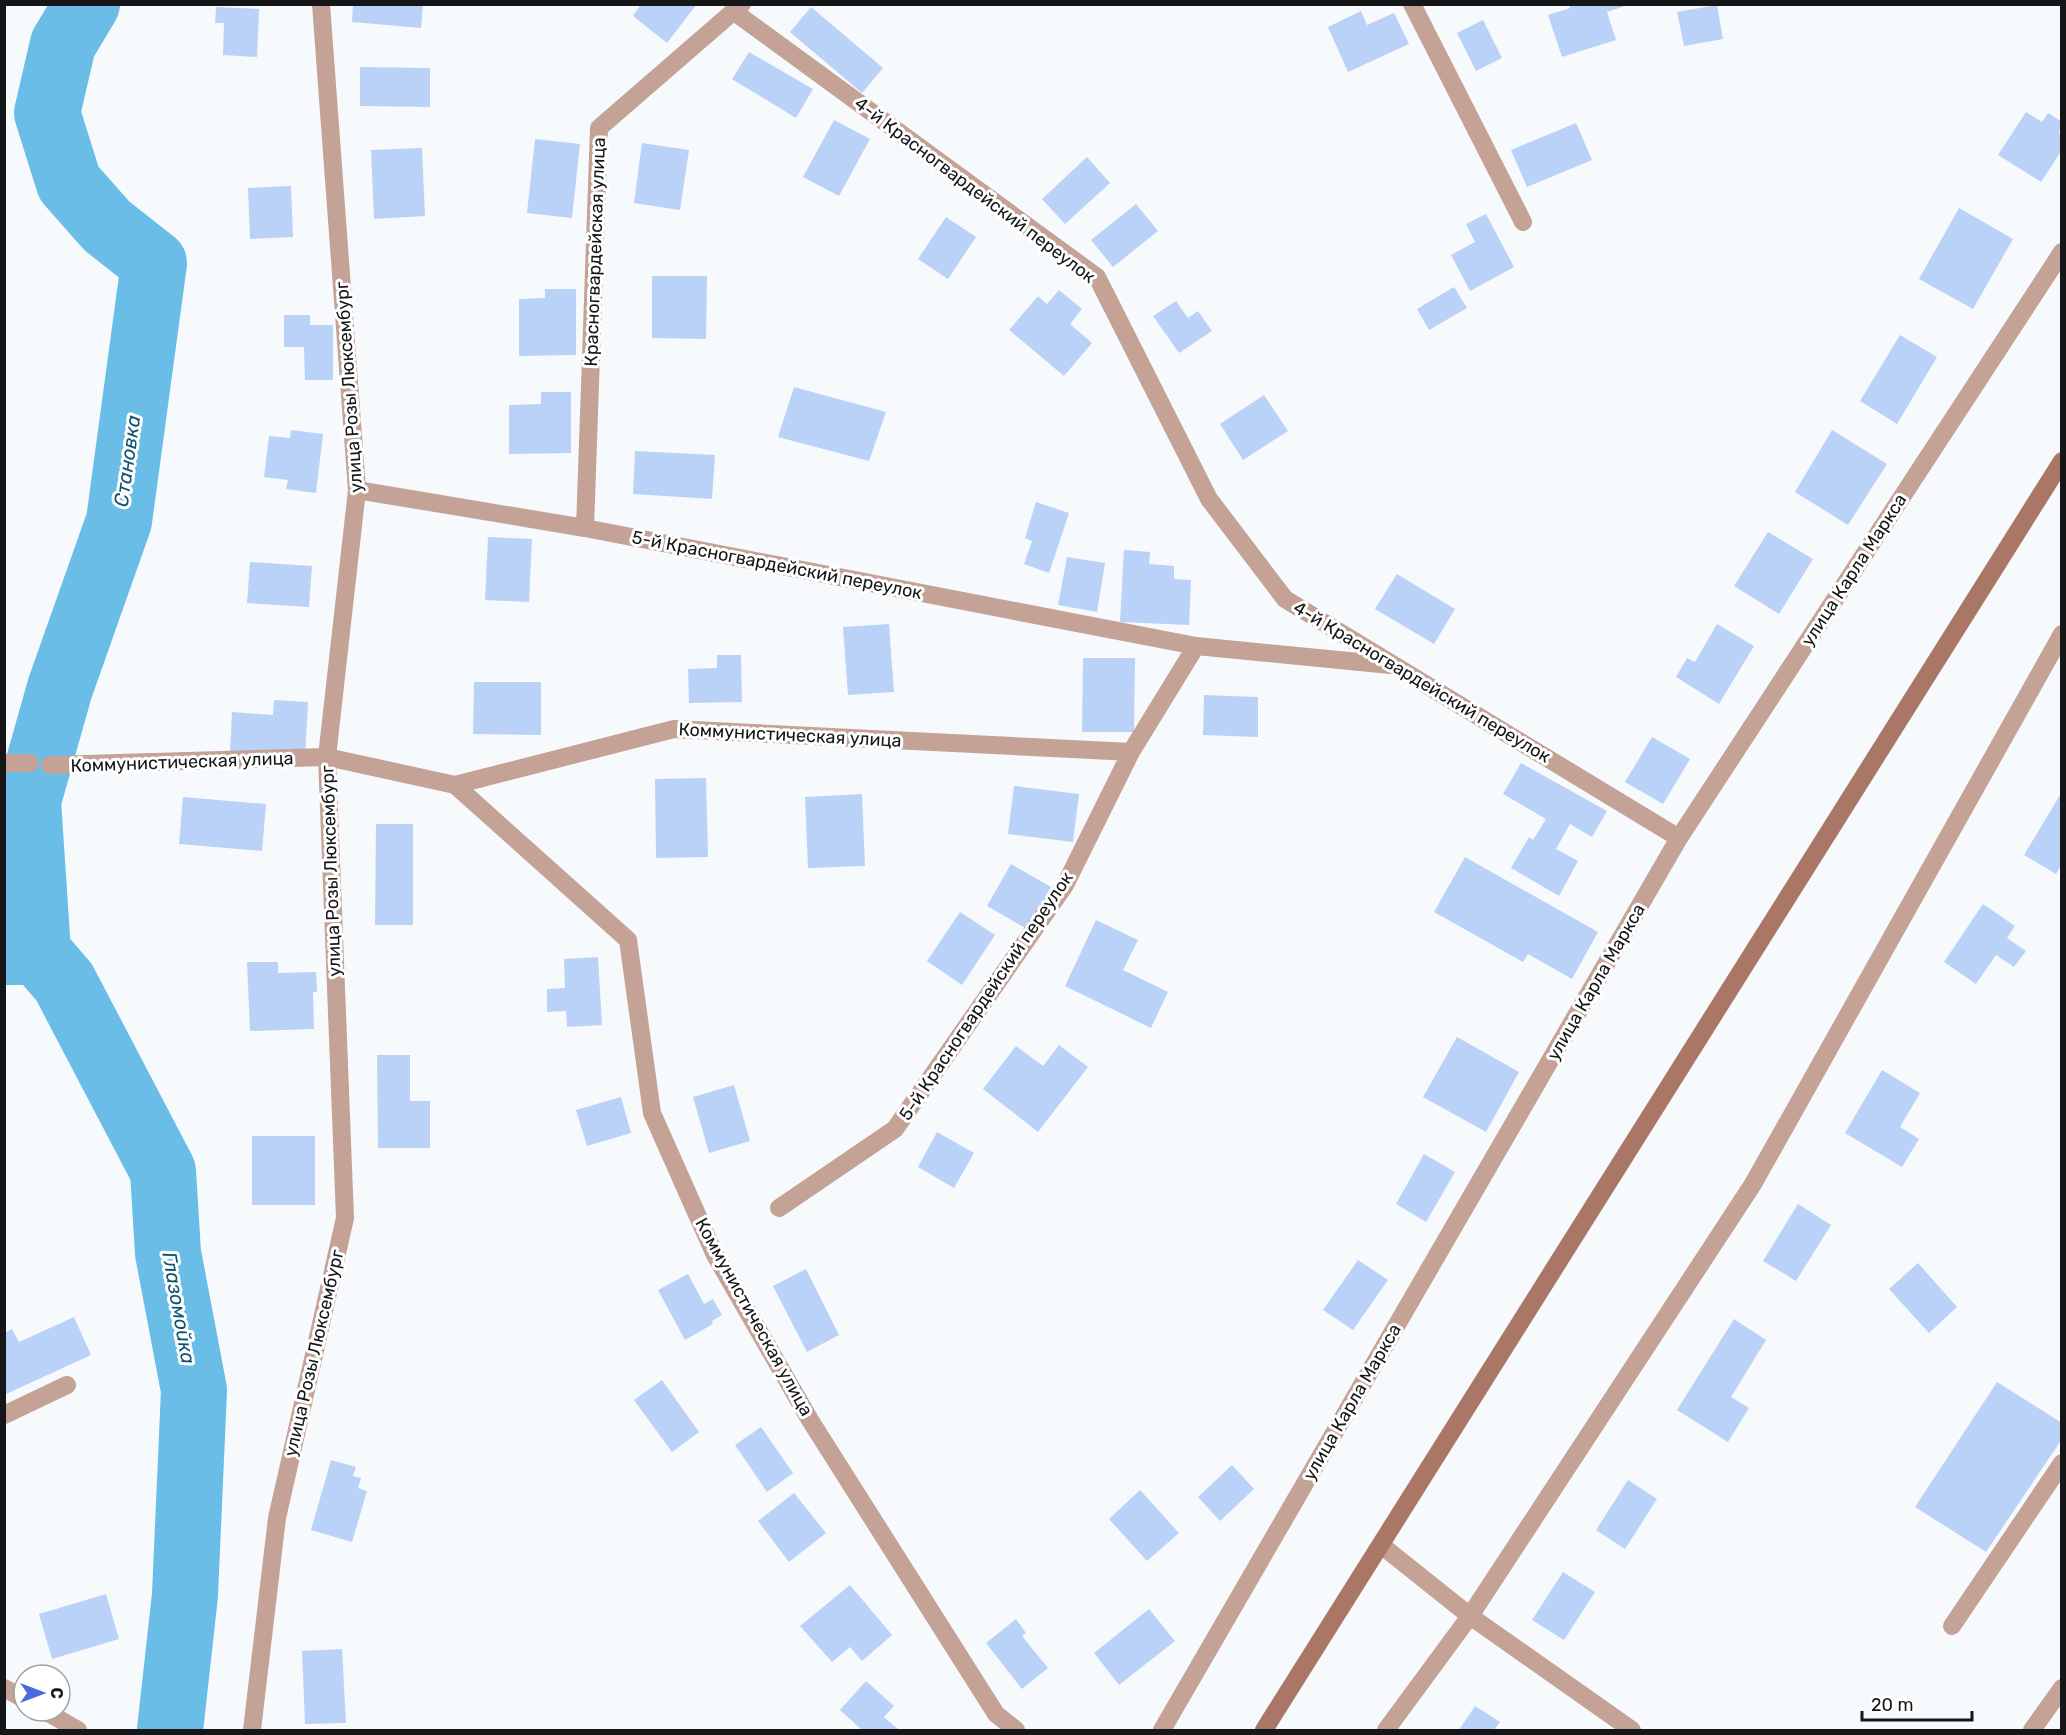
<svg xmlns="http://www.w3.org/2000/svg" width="2066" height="1735" font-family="Rubik,sans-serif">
<rect width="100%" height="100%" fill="#f7fafd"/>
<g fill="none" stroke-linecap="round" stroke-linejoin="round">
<path stroke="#69bde7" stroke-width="66" d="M4,952H38L64,982L163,1171L168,1253L194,1390L185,1595L170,1730
M38,952L28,801L60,688L119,521L154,263L107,226L69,183L47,113L63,44L87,4"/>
</g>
<path fill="#bad1f8" d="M353,4H423L421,28L352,22Z
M641,4H697L667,43L633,16Z
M1569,4H1628V5L1607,12L1616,40L1562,57L1548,15L1570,8Z
M1717,5L1723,39L1684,46L1677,12Z
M216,7L259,9L257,57L223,55L224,23H215Z
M811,7L883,68L862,93L790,32Z
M1361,11L1367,25L1394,13L1409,44L1348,72L1328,27Z
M1483,20L1502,58L1476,71L1457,33Z
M749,52L813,89L796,118L732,79Z
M360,67L430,68V107L360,106Z
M2026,112L2042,122L2048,113L2062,122L2059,132L2062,150L2041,182L1998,155Z
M834,120L870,139L839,196L803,177Z
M1576,123L1592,160L1527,187L1511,150Z
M535,139L580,144L572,218L527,213Z
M642,143L689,150L680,210L634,203Z
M422,148L425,216L374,219L371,150Z
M1087,157L1110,183L1065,224L1042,199Z
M291,186L293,237L250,239L248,188Z
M1136,204L1158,231L1113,267L1091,240Z
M1959,208L2013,239L1973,309L1919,279Z
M1486,214L1514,267L1470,291L1451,255L1475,242L1466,224Z
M946,217L976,237L948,279L918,259Z
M652,276H707L706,339L652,338Z
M1454,287L1467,308L1429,330L1417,309Z
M545,289H576V355L519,356V299L545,298Z
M1059,290L1082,309L1070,324L1092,343L1064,376L1009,330L1038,296L1047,304Z
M1176,301L1188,318L1198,311L1212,331L1179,353L1153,316Z
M284,315H310V325H333V380H305L304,347H284Z
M1900,335L1937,357L1897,424L1860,401Z
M794,387L886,412L869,461L778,437Z
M541,392H571V453L509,454V405L541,404Z
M1264,395L1288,431L1243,460L1220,424Z
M291,430L323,434L316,493L286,489L288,480L264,477L269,436L290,438Z
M1832,430L1887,464L1848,525L1795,492Z
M635,451L715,455L712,499L633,494Z
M1036,502L1069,513L1049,573L1024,564L1032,541L1025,538Z
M1768,532L1813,559L1779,614L1734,586Z
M488,537L532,539L529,602L485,600Z
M1124,550L1150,552L1149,564L1174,566V579L1191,580L1189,625L1120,622Z
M1067,557L1105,563L1097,612L1058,605Z
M250,562L312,566L309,607L247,603Z
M1397,574L1455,609L1434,644L1375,609Z
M889,624L894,692L848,695L843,627Z
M1717,624L1754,646L1719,704L1676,677L1687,658L1695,662Z
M717,655H741L742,702L689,703L688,669L717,668Z
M1083,658H1135L1134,732H1082Z
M474,682H541V735L473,734Z
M1204,695L1258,697V737L1203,735Z
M274,700L308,702L305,758L230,752L232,712L273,715Z
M1652,737L1690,759L1663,804L1625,782Z
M1521,763L1607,811L1592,837L1570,824L1556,849L1578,861L1559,896L1511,868L1529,837L1533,840L1546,819L1503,794Z
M706,778L708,857L656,858L655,779Z
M1014,786L1079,794L1073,842L1008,834Z
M862,794L865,866L808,868L805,797Z
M2060,795L2062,864L2056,874L2024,855Z
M183,797L266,804L262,851L179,844Z
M376,824H413V925H375Z
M1465,857L1598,932L1572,979L1528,954L1523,962L1434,912Z
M1011,864L1051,887L1027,929L987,906Z
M1983,904L2015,926L2007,938L2026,951L2014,967L1996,955L1976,984L1944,962Z
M960,912L995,935L962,985L927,961Z
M1096,920L1138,940L1123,970L1168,992L1151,1028L1065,986Z
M598,957L602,1025L567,1027L566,1011L547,1012V989L565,988L564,959Z
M247,962H278V973L316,972L317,992H313L314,1029L250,1031Z
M1457,1037L1519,1072L1486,1132L1423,1097Z
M1059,1045L1088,1067L1038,1132L983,1089L1016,1046L1043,1066Z
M377,1055H410V1101H430V1148H378Z
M1882,1070L1920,1093L1900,1127L1919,1139L1902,1167L1845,1133Z
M734,1085L750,1141L709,1153L693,1097Z
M621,1097L631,1133L587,1146L576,1110Z
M937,1132L974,1153L954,1188L918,1167Z
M252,1136H315V1205H252Z
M1424,1154L1455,1172L1426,1222L1396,1204Z
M1798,1204L1831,1225L1796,1281L1763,1261Z
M1358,1260L1388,1280L1353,1330L1323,1310Z
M1918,1263L1957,1307L1929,1333L1889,1289Z
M806,1269L839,1335L807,1352L773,1286Z
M688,1274L704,1304L713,1299L722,1315L712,1321L713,1324L685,1340L658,1290Z
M74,1317L91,1355L4,1395V1333L12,1329L19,1342Z
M1734,1319L1766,1340L1731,1397L1749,1408L1728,1442L1677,1410Z
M662,1380L699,1432L672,1452L634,1400Z
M1997,1382L2062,1423V1439L1986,1552L1915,1507Z
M761,1427L793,1473L767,1492L735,1445Z
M331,1460L356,1467L353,1476L361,1478L358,1488L367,1491L352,1542L311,1530Z
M1232,1465L1254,1489L1220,1521L1198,1497Z
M1628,1480L1657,1499L1625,1549L1596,1530Z
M1140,1490L1179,1533L1147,1561L1109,1519Z
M794,1493L826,1533L789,1562L758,1521Z
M1563,1572L1595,1592L1564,1640L1532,1620Z
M850,1585L892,1635L862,1661L850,1647L832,1662L800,1626Z
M106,1594L119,1639L52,1659L39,1614Z
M1149,1609L1175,1641L1119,1685L1094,1653Z
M1016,1619L1026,1633L1022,1636L1048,1668L1022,1689L986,1643Z
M342,1649L346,1723L305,1724L302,1651Z
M866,1681L894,1706L884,1717L899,1730H862L840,1710Z
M1475,1706L1500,1722L1494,1730H1459Z"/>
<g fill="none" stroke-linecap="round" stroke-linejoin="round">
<path stroke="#c5a296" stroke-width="18" d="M1381,1545L1470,1616L1632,1730
M1952,1626L2062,1463
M1386,1730L1470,1616L1753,1184L2062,634
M2032,1730L2062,1688"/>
<path stroke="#c5a296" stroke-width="18" d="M1412,4L1523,222
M733,11L1097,277L1209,499L1285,599L1679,838
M357,490L585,528L1196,646L1390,665
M585,528L599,128L742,4
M4,763H30
M50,765L327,757L455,785L628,940L652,1113L715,1255L810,1420L996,1714L1016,1730
M455,785L674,729L1131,752
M779,1208L895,1129L1065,885L1131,752L1196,646
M4,1415L67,1385
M4,1688L24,1699
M45,1711L78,1730
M252,1730L277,1518L345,1218L327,757L357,490L321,4
M1162,1730L1679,838L2062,252"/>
<path stroke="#aa7767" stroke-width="18" d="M1264,1730L2062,461"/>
</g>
<g text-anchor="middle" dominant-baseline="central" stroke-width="6" stroke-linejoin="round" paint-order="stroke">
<g font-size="18" fill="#151617" stroke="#fff">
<text transform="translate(975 190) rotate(37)">4-й Красногвардейский переулок</text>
<text transform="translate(595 252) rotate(-88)">Красногвардейская улица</text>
<text transform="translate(349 387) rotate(-94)">улица Розы Люксембург</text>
<text transform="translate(777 565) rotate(11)">5-й Красногвардейский переулок</text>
<text transform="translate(1854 570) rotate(-57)">улица Карла Маркса</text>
<text transform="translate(1422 682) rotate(31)">4-й Красногвардейский переулок</text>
<text transform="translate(790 735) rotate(3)">Коммунистическая улица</text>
<text transform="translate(182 762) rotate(-2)">Коммунистическая улица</text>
<text transform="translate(331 871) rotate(-92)">улица Розы Люксембург</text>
<text transform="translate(1596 982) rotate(-60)">улица Карла Маркса</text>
<text transform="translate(986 996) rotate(-56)">5-й Красногвардейский переулок</text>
<text transform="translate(754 1317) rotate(61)">Коммунистическая улица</text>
<text transform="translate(314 1353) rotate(-77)">улица Розы Люксембург</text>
<text transform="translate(1352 1402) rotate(-60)">улица Карла Маркса</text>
</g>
<g font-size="20" font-style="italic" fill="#0e536f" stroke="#fff">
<text transform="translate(127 461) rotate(-82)">Становка</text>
<text transform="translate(179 1308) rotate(80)">Глазомойка</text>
</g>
</g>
<rect width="2066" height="1735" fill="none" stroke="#151617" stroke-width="12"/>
<g transform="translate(42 1693) rotate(90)"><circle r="28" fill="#ffffff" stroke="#a1a2a2" stroke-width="1.5"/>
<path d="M0-4.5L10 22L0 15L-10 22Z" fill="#4c69dd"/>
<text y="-9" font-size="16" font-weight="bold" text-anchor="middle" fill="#151617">С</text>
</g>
<path d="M1862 1711v9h110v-9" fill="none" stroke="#151617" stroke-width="3"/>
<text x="1871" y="1711" font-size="18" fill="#151617" stroke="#ffffff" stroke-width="4.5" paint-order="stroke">20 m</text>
</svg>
